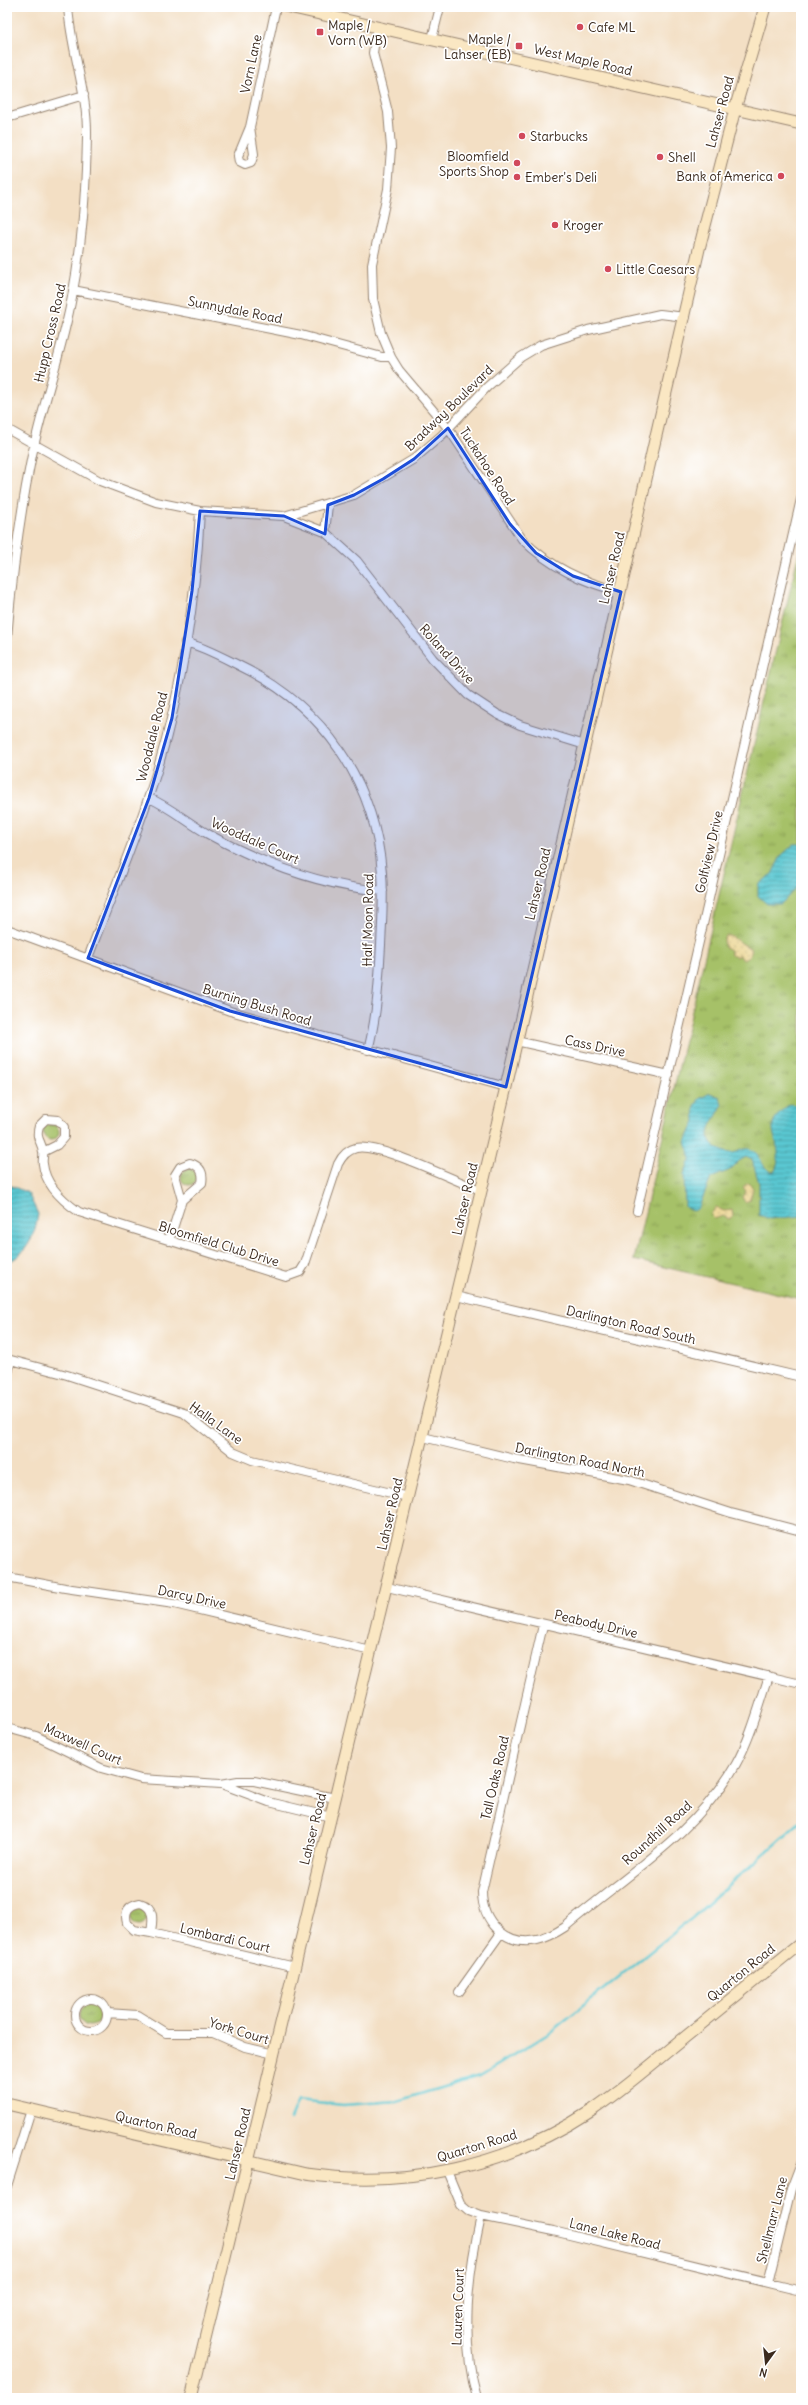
<svg xmlns="http://www.w3.org/2000/svg" width="808" height="2405" font-family="Delius,sans-serif">
<defs>
<pattern id="grass-tufts" width="24" height="20" patternUnits="userSpaceOnUse"><rect width="24" height="20" fill="#a6c167"/><path d="M3 7l-1-3M5 7V3M7 7l1-3M15 17l-1-3M17 17v-4M19 17l1-3" fill="none" stroke="#889d54"/></pattern>
<pattern id="sand-dots" width="8" height="8" patternUnits="userSpaceOnUse"><rect width="8" height="8" fill="#eeda9e"/><path d="M2 2h.1M6 6h.1" fill="none" stroke="#cdbb88" stroke-width="1.8" stroke-linecap="round"/></pattern>
<pattern id="water-rules" width="6" height="5" patternUnits="userSpaceOnUse"><rect width="6" height="5" fill="#5ac7d1"/><path d="M0 2.5h6" fill="none" stroke="#4ca2a9"/></pattern>
</defs>
<rect width="100%" height="100%" fill="#fff"/>
<filter id="ink" filterUnits="userSpaceOnUse"><feTurbulence type="fractalNoise" baseFrequency=".025" numOctaves="2"/><feDisplacementMap in="SourceGraphic" scale="8" xChannelSelector="R" yChannelSelector="G"/><feConvolveMatrix kernelMatrix="1 2 1 2 8 2 1 2 1" color-interpolation-filters="sRGB"/></filter>
<filter id="wash" filterUnits="userSpaceOnUse"><feTurbulence type="fractalNoise" baseFrequency=".012" numOctaves="4" result="noise"/><feDisplacementMap in="SourceGraphic" scale="16" xChannelSelector="R" yChannelSelector="G"/><feGaussianBlur stdDeviation="0.9" result="paint"/><feColorMatrix in="noise" values="0 0 0 0 0 0 0 0 0 0 0 0 0 0 0 0 0 1.4 0 .05"/><feComposite in="paint" operator="in"/></filter>
<g filter="url(#wash)">
<rect width="100%" height="100%" fill="#f3dfc4"/>
<path fill="url(#grass-tufts)" stroke="#707642" d="M801,543V1299L634,1260Z
M43 1132a8 8 0 1 1 16 0a8 8 0 1 1-16 0Z
M181 1177a8 8 0 1 1 16 0a8 8 0 1 1-16 0Z
M131 1917a8 8 0 1 1 16 0a8 8 0 1 1-16 0Z
M79 2015a11 11 0 1 1 22 0a11 11 0 1 1-22 0Z"/>
<path fill="url(#sand-dots)" stroke="#94825e" d="M726,936H730L751,949L749,957L743,960L739,955L736,957L731,955L730,950L725,947L723,941Z
M748,1183L753,1188L750,1200L745,1202L742,1197L746,1191L743,1187Z
M716,1207L724,1211L732,1210L733,1216L729,1219L723,1216L714,1219L711,1214Z"/>
<path fill="url(#water-rules)" stroke="#4a7878" d="M794,844H801V883L781,904H767L758,896V885L772,874L781,856Z
M710,1093L720,1097L722,1105C717,1119 698,1135 717,1148C721,1150 726,1153 731,1153C739,1153 744,1146 752,1150C761,1154 760,1167 772,1172L775,1171C788,1139 754,1129 790,1104L796,1105L801,1109V1216L770,1219L759,1215V1183L752,1160L746,1157L739,1161L730,1170L711,1178L698,1209L693,1211L685,1207L684,1174L691,1158L686,1142L695,1121L694,1109L699,1099Z
M7,1184L28,1193L38,1214C35,1235 28,1252 9,1262H7Z"/>
<g fill="none" stroke-linecap="round" stroke-linejoin="round">
<path stroke="#5ac7d1" stroke-width="2.5" d="M290,2119L298,2100L343,2105L397,2101L480,2076L548,2034L691,1919L801,1821"/>
</g>
</g>
<g filter="url(#ink)">
<g fill="none" stroke-linecap="round" stroke-linejoin="round">
<g stroke="#978471" stroke-width="10">
<path id="street" d="M377,26L373,53L388,112L391,148L388,189L372,264L373,299L381,333L391,357L399,370L448,428L522,539C550,567 583,582 621,592
M432,39L440,7
M7,118L84,95
M250,127L254,154L251,163L245,165L239,162L238,156L250,127L276,7
M73,290L301,335L382,357H391
M7,429L100,481L156,502L200,511L284,516L354,495L414,459L442,435L487,387L521,357L541,345L588,330L660,314L685,317
M284,516L325,532L357,561L433,659L468,695L497,714L520,725L585,745
M325,532L328,505
M7,638C12,578 19,519 31,460C42,405 62,352 72,297C82,246 86,190 87,137C88,93 71,51 68,7
M185,642C204,647 222,657 240,666C323,706 375,781 382,873C384,897 382,921 381,945C379,980 377,1017 368,1050
M149,798C170,807 188,823 208,834C263,864 321,886 383,891
M7,929L230,1011L506,1087
M88,958C111,896 138,834 157,771C182,688 196,598 200,511
M516,1041L669,1075
M43,1152L57,1145L64,1137V1127L58,1120L46,1119L39,1126C35,1140 42,1141 43,1152C44,1156 42,1160 43,1164C45,1185 63,1201 79,1212L286,1277L300,1272L305,1264L338,1164C342,1156 347,1150 356,1148C381,1143 453,1181 481,1190
M637,1211L801,499
M169,1241L182,1200L202,1183C204,1172 200,1166 190,1163L180,1167L175,1175L182,1200
M456,1296L801,1377
M7,1377L11,1360L67,1375L184,1413L233,1452L252,1460L408,1497
M423,1437L514,1459L629,1480L731,1513L801,1531
M7,1577L65,1588L174,1604L371,1651
M387,1587L801,1684
M543,1625L482,1892C482,1921 506,1947 537,1940C548,1938 556,1933 565,1927C623,1877 697,1833 736,1764C751,1737 759,1706 769,1676
M7,1728L36,1736L101,1768L141,1779L221,1784L238,1781H254L335,1798
M224,1785L269,1802L331,1817
M140,1903C155,1907 153,1920 151,1933L134,1930L127,1923C124,1912 128,1905 140,1903Z
M151,1933L295,1967
M459,1992L501,1933
M75 2015a16 16 0 1 1 32 0a16 16 0 1 1-32 0Z
M107,2013L137,2015L166,2033H213L245,2047L274,2054
M447,2171L461,2205L468,2211L481,2216L553,2231L801,2291
M7,2186L31,2110
M768,2283L791,2189L801,2163
M477,2398C460,2338 468,2275 481,2216"/>
</g>
<g stroke="#978471" stroke-width="13">
<path id="secondary" d="M289,7L801,124
M7,2104L306,2174C406,2188 506,2167 591,2111C624,2089 653,2063 684,2038C723,2006 762,1975 801,1943
M191,2398L506,1087L699,249L735,109L765,7"/>
</g>
<use href="#street" stroke="#fff" stroke-width="8"/>
<use href="#secondary" stroke="#fae7c3" stroke-width="11"/>
</g>
</g>
<path fill="#1d4ed8" fill-opacity="0.2" stroke="#1d4ed8" stroke-width="3" stroke-linejoin="round" d="M448,428L510,524L536,553L573,576L621,592L506,1087L230,1011L88,958L149,798L172,718L192,591L200,511L284,516L325,534L328,505L354,495L383,479L414,459Z"/>
<g fill="#d1495b" stroke="#fff" stroke-width="1.5">
<circle cx="580" cy="27" r="4"/>
<rect x="316" y="28" width="8" height="8" rx="2"/>
<rect x="515" y="42" width="8" height="8" rx="2"/>
<circle cx="522" cy="136" r="4"/>
<circle cx="660" cy="157" r="4"/>
<circle cx="517" cy="163" r="4"/>
<circle cx="781" cy="176" r="4"/>
<circle cx="517" cy="177" r="4"/>
<circle cx="555" cy="225" r="4"/>
<circle cx="608" cy="269" r="4"/>
</g>
<g text-anchor="middle" dominant-baseline="central" stroke-width="3.5" stroke-linejoin="round" paint-order="stroke">
<g font-size="13" fill="#3b2a1e" stroke="#fff" text-anchor="start">
<text x="328" y="25">Maple /<tspan x="328" dy="15">Vorn (WB)</tspan></text>
<text x="588" y="27">Cafe ML</text>
<text x="511" y="39" text-anchor="end">Maple /<tspan x="511" dy="15">Lahser (EB)</tspan></text>
<text x="530" y="136">Starbucks</text>
<text x="509" y="156" text-anchor="end">Bloomfield<tspan x="509" dy="15">Sports Shop</tspan></text>
<text x="668" y="157">Shell</text>
<text x="773" y="176" text-anchor="end">Bank of America</text>
<text x="525" y="177">Ember's Deli</text>
<text x="563" y="225">Kroger</text>
<text x="616" y="269">Little Caesars</text>
</g>
<g font-size="13" fill="#3b2a1e" stroke="#fff">
<text transform="translate(583 60) rotate(13)">West Maple Road</text>
<text transform="translate(251 64) rotate(-78)">Vorn Lane</text>
<text transform="translate(720 112) rotate(-75)">Lahser Road</text>
<text transform="translate(235 310) rotate(11)">Sunnydale Road</text>
<text transform="translate(50 333) rotate(-77)">Hupp Cross Road</text>
<text transform="translate(449 408) rotate(-44)">Bradway Boulevard</text>
<text transform="translate(487 466) rotate(57)">Tuckahoe Road</text>
<text transform="translate(612 568) rotate(-77)">Lahser Road</text>
<text transform="translate(447 654) rotate(48)">Roland Drive</text>
<text transform="translate(152 737) rotate(-76)">Wooddale Road</text>
<text transform="translate(255 841) rotate(24)">Wooddale Court</text>
<text transform="translate(709 852) rotate(-77)">Golfview Drive</text>
<text transform="translate(538 884) rotate(-77)">Lahser Road</text>
<text transform="translate(368 920) rotate(-89)">Half Moon Road</text>
<text transform="translate(257 1005) rotate(17)">Burning Bush Road</text>
<text transform="translate(595 1046) rotate(12)">Cass Drive</text>
<text transform="translate(465 1199) rotate(-77)">Lahser Road</text>
<text transform="translate(219 1244) rotate(17)">Bloomfield Club Drive</text>
<text transform="translate(631 1325) rotate(13)">Darlington Road South</text>
<text transform="translate(216 1423) rotate(36)">Halla Lane</text>
<text transform="translate(580 1460) rotate(11)">Darlington Road North</text>
<text transform="translate(390 1514) rotate(-77)">Lahser Road</text>
<text transform="translate(192 1597) rotate(12)">Darcy Drive</text>
<text transform="translate(596 1624) rotate(13)">Peabody Drive</text>
<text transform="translate(83 1744) rotate(24)">Maxwell Court</text>
<text transform="translate(495 1778) rotate(-77)">Tall Oaks Road</text>
<text transform="translate(313 1829) rotate(-76)">Lahser Road</text>
<text transform="translate(657 1833) rotate(-42)">Roundhill Road</text>
<text transform="translate(225 1938) rotate(13)">Lombardi Court</text>
<text transform="translate(741 1973) rotate(-39)">Quarton Road</text>
<text transform="translate(239 2031) rotate(17)">York Court</text>
<text transform="translate(156 2125) rotate(13)">Quarton Road</text>
<text transform="translate(238 2144) rotate(-77)">Lahser Road</text>
<text transform="translate(477 2146) rotate(-17)">Quarton Road</text>
<text transform="translate(772 2220) rotate(-76)">Shellmarr Lane</text>
<text transform="translate(615 2234) rotate(14)">Lane Lake Road</text>
<text transform="translate(458 2307) rotate(-88)">Lauren Court</text>
</g>
</g>
<rect width="808" height="2405" fill="none" stroke="#fff" stroke-width="24"/>
<g transform="translate(766 2363) rotate(195)" stroke="#ffffff" stroke-width="3" paint-order="stroke">
<path d="M0-3L7 15L0 10L-7 15Z" fill="#3b2a1e"/>
<text y="-6" font-size="11" font-weight="bold" text-anchor="middle" fill="#3b2a1e">N</text>
</g>
</svg>
